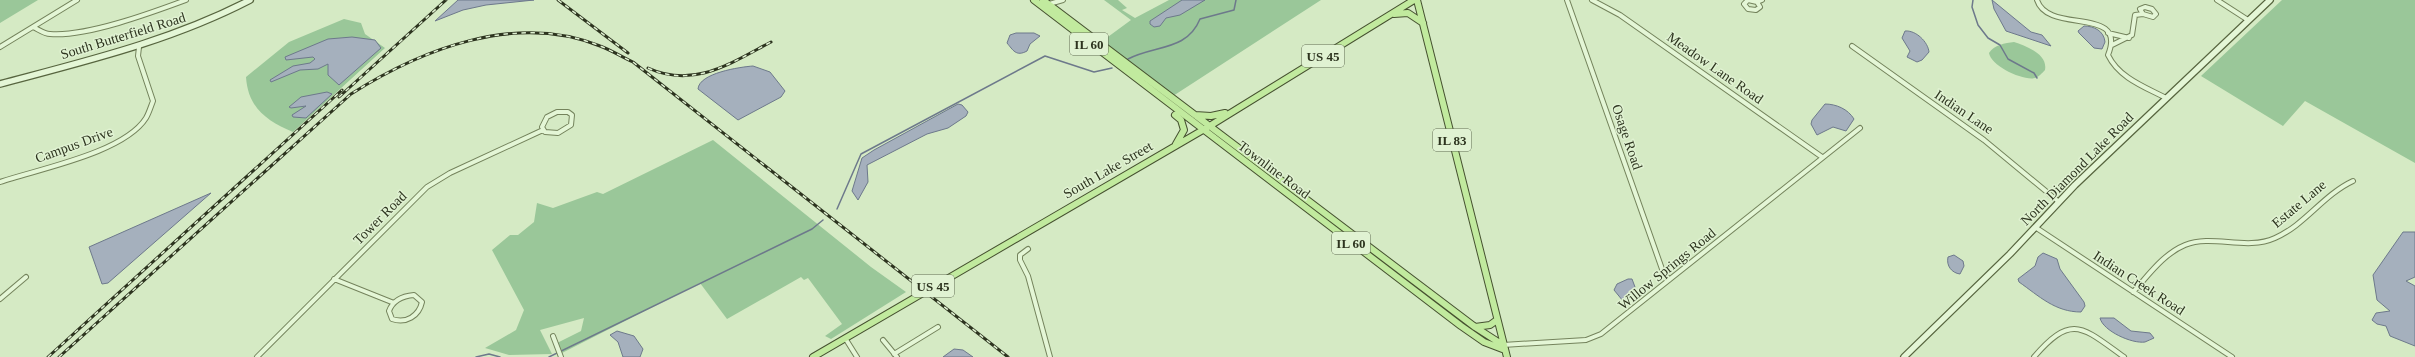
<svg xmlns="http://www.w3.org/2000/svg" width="2415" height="357" font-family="Georgia,serif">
<rect width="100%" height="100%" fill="#d5eac4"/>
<path fill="#9ac799" d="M0,0H38L0,23Z
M1104,0H1118L1127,8L1122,10L1135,18L1169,0H1321L1173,96L1101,42L1131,20Z
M2282,0H2415V163L2305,101L2283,126L2201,76Z
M344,19L361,23L365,34L385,48L293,132C267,121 248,108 246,77L289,42Z
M2014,42C2026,46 2048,54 2045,70C2042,73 2039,77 2035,78C2023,81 1991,66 1989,53C1994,45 2005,43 2014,42Z
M713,140L871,267L906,292L831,339L825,336L842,324L808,278L804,280L801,277L727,319L700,283L562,353L555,344L581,331L584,318L540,330L552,354L509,355L485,348L516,330L524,310L492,250L510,235H518L534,222L537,203L553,208L597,192L603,194Z"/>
<path fill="#a5b0bd" stroke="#6d798b" d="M458,0H534L486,5L463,10L435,21Z
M1182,0H1205L1180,15L1166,18L1160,26L1154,27L1150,24V21Z
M1992,0L2031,32L2042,35L2051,46L2006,31L1994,9Z
M2084,26C2094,26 2104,31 2105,42L2102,49L2094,48L2079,33L2078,31Z
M1905,31C1916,30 1928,42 1929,52L1922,60L1917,62L1907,57L1910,51L1902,38Z
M1016,33H1034L1040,36L1030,44L1027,51C1016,57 1013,50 1007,43L1010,35Z
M352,37L375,40L381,48L339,85L328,75V64L318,69L300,70L271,82L270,80L293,66L310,63L315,59L313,57L286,60L285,57L328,39Z
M753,66L770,72L785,91L781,97L738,120L698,89C699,73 740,67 753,66Z
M327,92L332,94L306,118L293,117L292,115L306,106L291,108L289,107L301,97Z
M958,104L962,105L968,112L966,116L948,128L927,134L867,165L868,182L858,200L852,191L862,158L874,150Z
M1825,104C1836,104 1848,109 1854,119L1846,131L1833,127L1817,135L1811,124L1812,120Z
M211,193L108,283L102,284L89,247Z
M2403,232H2415V277L2406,281L2415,286V346L2390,336L2386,326L2377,324L2372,320L2376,313L2390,311L2377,300L2373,275Z
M2043,253L2057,259L2060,269L2084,302L2085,306L2081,312C2055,312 2039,296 2019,282L2018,279L2035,266L2038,257Z
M1954,255L1963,261L1964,266L1960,274C1952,273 1946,266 1948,257Z
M1628,279H1632L1635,287L1628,298L1623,301L1614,290L1617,284Z
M2100,318H2114L2131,331L2150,333L2154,338C2151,339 2148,341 2145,342C2132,344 2103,331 2100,318Z
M617,331L634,336L643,349L640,357H623L618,342L610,335Z
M954,349L963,350L973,357H943Z"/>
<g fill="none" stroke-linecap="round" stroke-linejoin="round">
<path stroke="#6d798b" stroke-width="1.5" d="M1973,0L1972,7L1978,25L1988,38L2000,45L2008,59L2034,73L2037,78
M1128,59C1155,45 1187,51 1200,19L1234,10L1236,0
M837,209L861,154L1045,56L1094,72L1112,68
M476,357L489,354L500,357
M549,357L812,229L823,220"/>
<g stroke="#74835c" stroke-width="6">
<path id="street" d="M1567,0L1662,269L1669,280
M1592,0L1620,15L1822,157
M1748,0L1757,2L1760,7L1756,10L1748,9L1744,4Z
M2037,0C2048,35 2128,5 2108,55C2119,78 2145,87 2166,98
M2217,0L2248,20
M1757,2L1762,0
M1049,4L1063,0
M2145,7L2152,9L2156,14L2153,17L2143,14L2140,9Z
M33,27C38,29 44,34 50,34C86,37 151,13 186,0
M2108,33L2129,38
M2112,45L2132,35L2135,15L2143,14
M1852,46L1984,140L2059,202
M0,47L77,0
M557,112H568L572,115L571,125L558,133L545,132L542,127L547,117Z
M0,182C38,169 124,153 146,118C149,113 151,106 153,101L138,56L139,47
M2035,227L2232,357
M1028,249L1020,255V260L1028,276L1050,357
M334,279L394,303
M2133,292C2148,276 2163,254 2185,245C2213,234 2246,251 2275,238C2305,225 2323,195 2353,181
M414,295L422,302C419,316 406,324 392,319L389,311C393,300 403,296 414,295Z
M0,299L26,277
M553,336L561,357
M845,338L857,357
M883,340L897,357
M1503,345L1586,340L1601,334L1860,128
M894,354L938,327
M257,357L427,187L450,173L543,130
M2034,357C2072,313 2082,327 2124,357"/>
</g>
<g stroke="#57653f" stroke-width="8">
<path id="secondary" d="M0,84C86,61 171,41 250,0
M1904,357L2010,254L2075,185L2270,0"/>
</g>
<g stroke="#465130" stroke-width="8">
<path id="primary" d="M1034,0L1461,326L1484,342L1505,350
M1043,0L1475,327L1503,345
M1417,0L1507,357
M1394,14L1408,13L1423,23
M1175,115L1181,120L1184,130L1176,144
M1195,115L1211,116L1225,113
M1475,327L1490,325L1497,320
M813,357L1208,127L1414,0"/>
</g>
<use href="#street" stroke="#e4f6d6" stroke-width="4"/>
<use href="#secondary" stroke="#e4f6d6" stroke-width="5.5"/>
<use href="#primary" stroke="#c1ea9e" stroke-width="6"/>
<g stroke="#2d341f" stroke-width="3">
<path id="rail" d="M558,0L628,53
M648,68C694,89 731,63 771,42
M339,97L446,0
M48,357L342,90
M59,357L351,94C422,49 516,12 600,46C611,50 622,57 633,62L1008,357"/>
</g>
<use href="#rail" stroke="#e0f2d2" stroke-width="1.5" stroke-dasharray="4.5" stroke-linecap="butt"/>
</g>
<g text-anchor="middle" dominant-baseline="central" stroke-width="3" stroke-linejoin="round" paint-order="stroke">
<g fill="#e0f2d2" stroke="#636d55" stroke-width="1">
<rect x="1070" y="33" width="38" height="22" rx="3"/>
<rect x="1302" y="45" width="42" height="22" rx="3"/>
<rect x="1433" y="129" width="38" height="22" rx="3"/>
<rect x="1332" y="232" width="38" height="22" rx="3"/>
<rect x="912" y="275" width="42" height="22" rx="3"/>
</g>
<g font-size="13" font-weight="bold" fill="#2d341f">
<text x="1089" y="44">IL 60</text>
<text x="1323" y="56">US 45</text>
<text x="1452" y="140">IL 83</text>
<text x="1351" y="243">IL 60</text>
<text x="933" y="286">US 45</text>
</g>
<g font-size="14" fill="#2d341f" stroke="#e0f2d2">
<text transform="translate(123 36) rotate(-17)">South Butterfield Road</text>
<text transform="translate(1715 68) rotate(35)">Meadow Lane Road</text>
<text transform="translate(1964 112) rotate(34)">Indian Lane</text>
<text transform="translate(1627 137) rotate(71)">Osage Road</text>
<text transform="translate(74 145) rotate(-20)">Campus Drive</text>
<text transform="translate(2077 169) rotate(-45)">North Diamond Lake Road</text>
<text transform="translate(1108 170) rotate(-30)">South Lake Street</text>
<text transform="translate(1274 170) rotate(37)">Townline Road</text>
<text transform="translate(2299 204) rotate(-40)">Estate Lane</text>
<text transform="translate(380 218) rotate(-45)">Tower Road</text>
<text transform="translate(1667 269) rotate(-39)">Willow Springs Road</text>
<text transform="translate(2139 283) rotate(33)">Indian Creek Road</text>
</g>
</g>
</svg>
